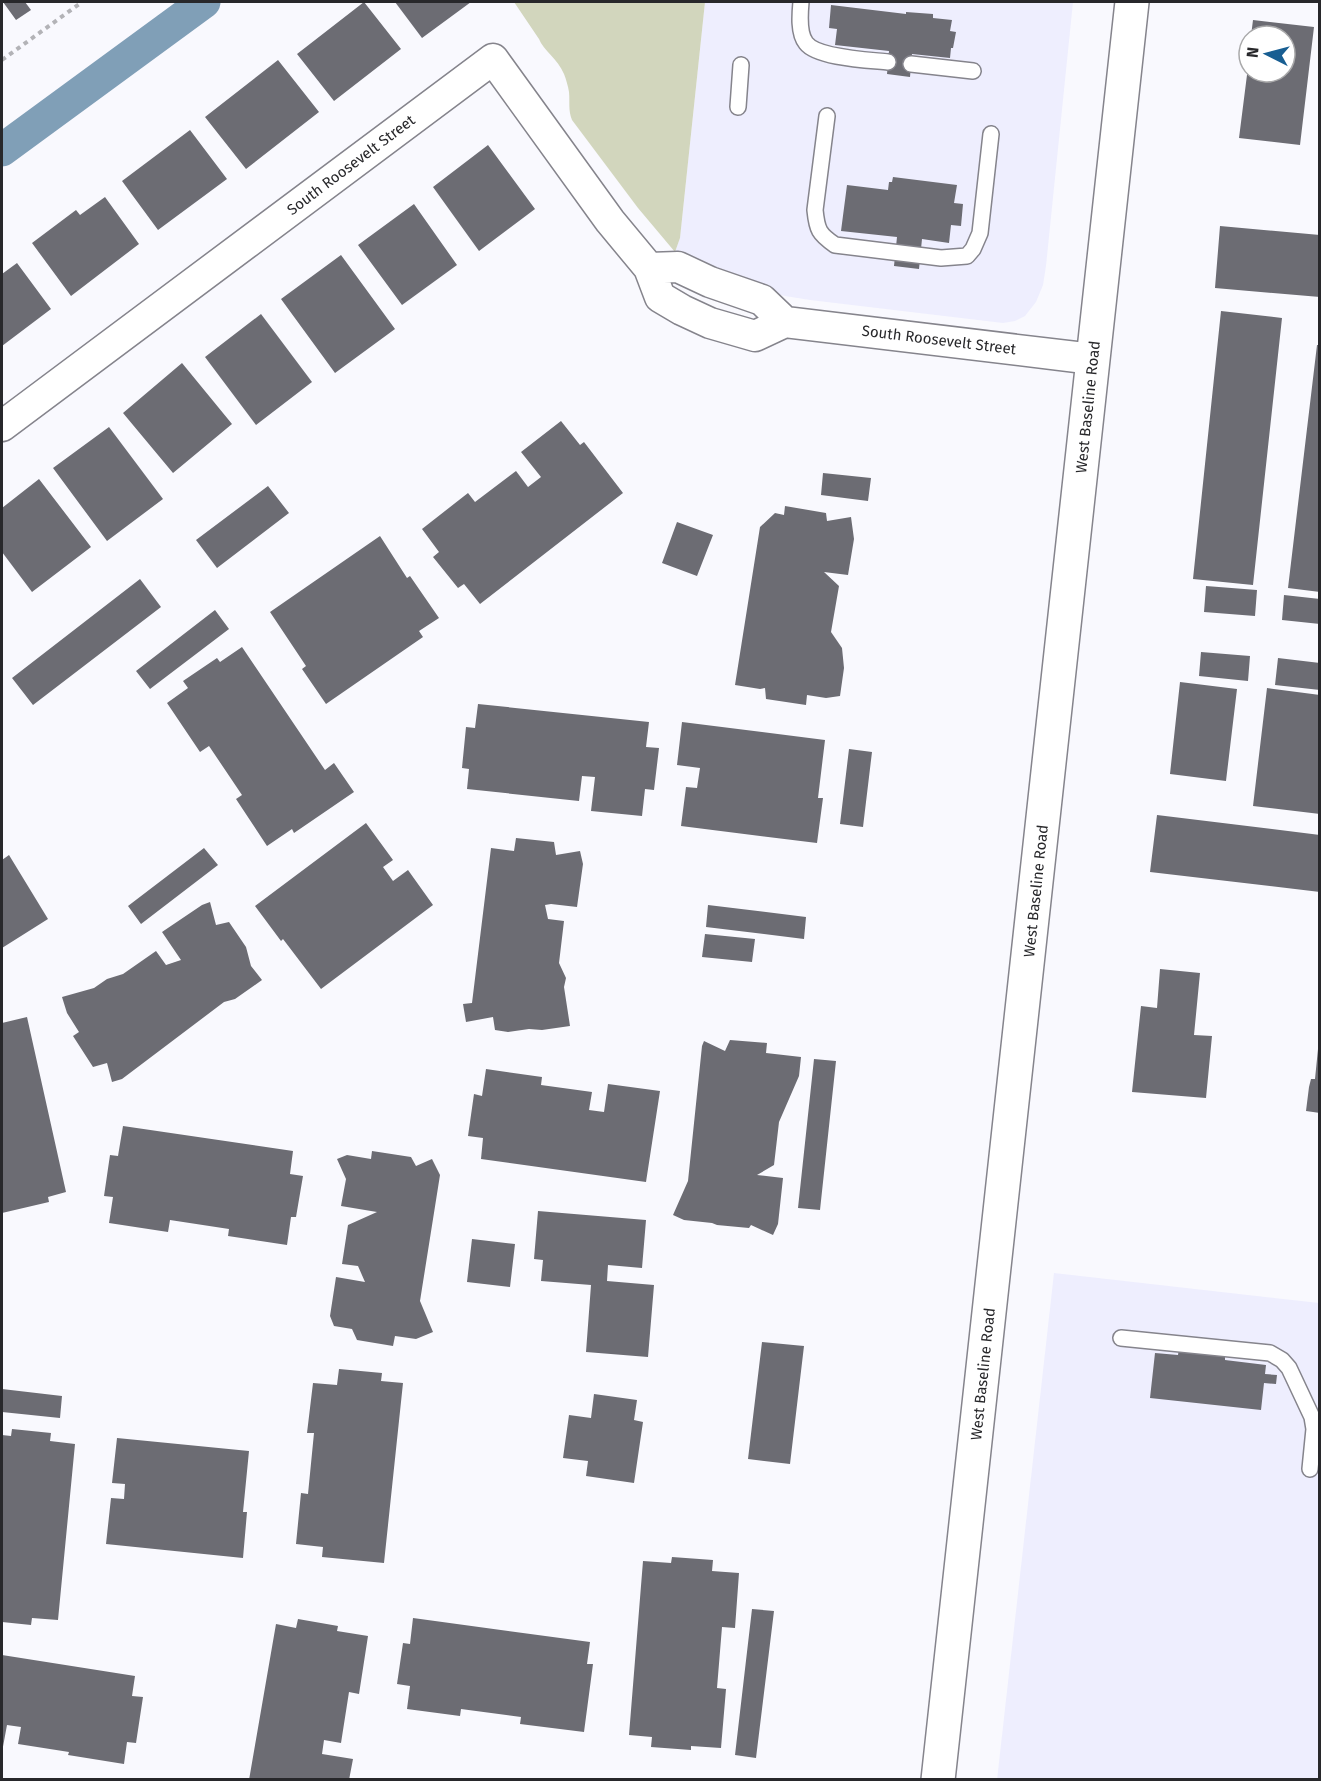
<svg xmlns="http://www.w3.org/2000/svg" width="1321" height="1781" font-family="'Fira Sans',sans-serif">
<rect width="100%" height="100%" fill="#f9f9fe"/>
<path fill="#eeeefe" d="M705,2H1073L1046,266L1043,285L1036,302L1025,316L1015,321L1003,323L810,300L785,296L735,284L705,271L675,252L680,238Z
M1054,1273L1319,1303V1779L997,1780Z"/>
<path fill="#d2d6bd" d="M514,2H705L680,238L675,252L638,208L572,120C568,110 570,102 569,92C568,86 566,79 564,74C558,59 543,50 539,39Z"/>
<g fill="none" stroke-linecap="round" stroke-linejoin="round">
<path stroke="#809fb7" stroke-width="33" d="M2,150L204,2"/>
</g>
<path fill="#6c6c73" d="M3,2H25L31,10L16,20Z
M364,2L401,49L334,101L297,54Z
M395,2H471L422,38Z
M831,5L906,14V12L933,14V18L952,20L950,31L956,32L953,48H951L950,58L912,54L910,77L887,74L889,51L835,45L837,29L829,28Z
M1253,20L1314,27L1300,145L1239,138L1248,67H1249V72H1285V36H1251Z
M278,60L319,112L246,169L205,117Z
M190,130L227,179L158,230L122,181Z
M488,145L535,209L479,251L433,187Z
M893,177L957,185L954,203L963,204L961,226L951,225L949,243L922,239L919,269L894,266L897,237L841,231L847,185L888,190L889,182H892Z
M105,197L139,244L71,296L32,243L76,210L80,215Z
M414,204L457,265L402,305L358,245Z
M1220,226L1320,235V297L1215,288Z
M341,255L395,329L335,373L281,299Z
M17,263L51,309L2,346V274Z
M1221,311L1282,318L1253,585L1193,579Z
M261,314L312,382L256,425L205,357Z
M1317,345H1320V592L1288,588Z
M182,363L232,424L173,473L123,413Z
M561,421L580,445L584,442L623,493L480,604L464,584L458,588L433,557L439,552L422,529L468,493L475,502L516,471L528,487L541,477L521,452Z
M109,427L163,499L107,541L53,468Z
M823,473L871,478L868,501L821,495Z
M39,479L91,547L32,592L2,552V508Z
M268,486L289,513L217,568L196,540Z
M785,506L826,513L827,521L851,517L854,539L848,575L824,572L839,586L831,632L842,648L844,668L840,696L826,698L807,695L806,705L766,699L765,688L760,689L735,685L760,527L775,513L784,515Z
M677,522L713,535L697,576L662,563Z
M380,536L407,578L410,576L439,618L419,631L423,637L326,704L302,669L306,666L270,612Z
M140,579L161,607L33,705L12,678Z
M1206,586L1257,590L1255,616L1204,612Z
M1284,595L1320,599V624L1282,620Z
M215,610L229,629L150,689L136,671Z
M242,647L325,770L334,763L354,792L294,833L292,829L267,846L236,799L242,795L209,746L200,752L167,703L188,688L183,681L217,658L220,662Z
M1201,652L1250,656L1248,681L1199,676Z
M1278,658L1320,663V690L1275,685Z
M1180,682L1237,689L1226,781L1170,774Z
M1267,688L1320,695V814L1253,806Z
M478,704L649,722L646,747L659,748L654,790L645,789L642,816L591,811L595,777L582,776L579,801L467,789L469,769L462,768L466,727L475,728Z
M682,722L825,740L818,798H823L817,843L681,826L686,787L697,788L700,768L677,765Z
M849,749L872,752L863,827L840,824Z
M1157,815L1320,835V892L1150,872Z
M366,823L393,860L383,867L393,881L408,870L433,905L321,989L283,939L281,941L255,906Z
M516,838L554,842L556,855L580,851L583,864L577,907L551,904L545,905L548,919L564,921L559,963L566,978L564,987L570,1026L542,1030L529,1029L508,1032L495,1030L493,1017L466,1022L463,1004L472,1003L491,848L514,851Z
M204,848L218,865L141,924L128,906Z
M9,855L48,919L2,948V860Z
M210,902L216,925L229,922L246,947L251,966L262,980L235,999L224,1002L122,1079L112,1082L107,1063L93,1067L73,1036L79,1032L67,1013L62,997L94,988L107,979L123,974L156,951L166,965L181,960L162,932L202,905Z
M708,905L806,917L804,939L706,927Z
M705,934L755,939L752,962L702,957Z
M1160,969L1200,973L1194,1035L1212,1036L1206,1098L1132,1092L1141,1006L1157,1008Z
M27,1017L66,1192L48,1197L49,1202L2,1213V1023Z
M730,1040L767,1043L766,1053L801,1057L799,1076L779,1122L774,1165L757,1175L783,1178L778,1224L773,1235L751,1225L749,1228L717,1225L712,1223L684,1220L673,1215L688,1181L702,1046L704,1041L725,1051Z
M1318,1049H1320V1113L1306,1111L1309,1087L1311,1079H1315Z
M814,1059L836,1061L820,1210L798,1208Z
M486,1069L542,1077L541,1085L592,1092L589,1110L604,1112L608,1084L660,1091L646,1182L481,1159L483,1138L468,1136L474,1094L482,1096Z
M123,1126L293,1151L290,1174L303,1176L296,1217H291L287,1245L228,1236L229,1229L170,1220L168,1232L109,1223L113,1197L104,1196L110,1155L118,1156Z
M372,1151L411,1157L416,1166L432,1159L440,1175L420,1301L433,1332L416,1339L395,1336L393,1346L357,1340L352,1329L334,1326L330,1316L336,1277L365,1282L358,1266L342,1264L348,1225L377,1212L341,1206L346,1179L337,1159L347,1155L371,1159Z
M538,1211L646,1220L642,1268L608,1265L607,1281L654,1285L648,1357L586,1352L591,1285L541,1281L543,1260L534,1259Z
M472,1239L515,1244L510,1287L467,1282Z
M762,1342L804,1346L790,1464L748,1459Z
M1179,1348L1225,1353V1360L1266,1365L1265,1374L1277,1375L1276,1384L1264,1383L1261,1410L1150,1398L1155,1353L1178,1355Z
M339,1369L382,1373L381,1381L403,1383L384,1563L322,1557L323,1547L296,1544L301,1493L308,1494L314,1433H307L313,1383L337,1385Z
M2,1389L62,1396L60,1418L2,1412Z
M594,1394L637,1400L634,1420L643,1422L634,1483L586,1476L588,1461L563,1458L569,1415L591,1418Z
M12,1429L51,1433L50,1441L75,1444L58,1620L32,1618L31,1625L2,1622V1435L11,1436Z
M117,1438L249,1451L243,1512H247L243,1558L106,1544L111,1498L124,1499L125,1484L112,1483Z
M672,1557L713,1560L712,1571L739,1573L735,1628L722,1627L717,1688L726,1689L721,1748L691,1746V1750L651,1747L652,1737L629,1735L643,1561L671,1563Z
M752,1609L774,1611L756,1758L735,1755Z
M413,1618L590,1642L587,1664H593L584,1732L520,1724L521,1717L461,1709L460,1716L407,1709L410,1686L397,1684L403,1643L410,1644Z
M298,1619L338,1626L337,1631L368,1636L359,1694L349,1692L341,1743L324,1740L322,1754L353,1759L349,1780H249L276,1624L296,1628Z
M2,1655L135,1676L132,1696L143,1697L136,1743L127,1742L124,1764L68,1755L69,1752L18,1744L21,1727L7,1725L2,1752Z"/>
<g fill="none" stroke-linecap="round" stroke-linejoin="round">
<g stroke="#85848c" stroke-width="18">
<path id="lane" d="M801,2C800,13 798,33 806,43C817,58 869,60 888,62
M911,64L973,71
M738,107L741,65
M827,116L815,210C817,230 819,234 835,245L941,258L967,256L973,249L980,233L991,134
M1121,1338L1270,1353L1282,1360L1289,1368L1312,1417L1314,1429L1310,1469"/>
</g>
<g stroke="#85848c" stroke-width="33">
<path id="street" d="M649,268L678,267L710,282L762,300L785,322
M2,426L493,59L610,221L649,268L660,297L682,310L710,323L755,336L785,322L1093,359"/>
</g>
<g stroke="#85848c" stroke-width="36">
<path id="primary" d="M938,1780L1132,2"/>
</g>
<path stroke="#b3b3b7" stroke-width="4" stroke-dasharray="4.5 4.5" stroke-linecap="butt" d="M2,60L82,2"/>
<use href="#lane" stroke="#fff" stroke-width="15"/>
<use href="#street" stroke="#fff" stroke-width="30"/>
<use href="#primary" stroke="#fff" stroke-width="33"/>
</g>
<g text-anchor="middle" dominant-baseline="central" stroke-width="6" stroke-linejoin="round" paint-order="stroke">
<g font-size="15" fill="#28282b" stroke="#fff">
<text transform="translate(351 165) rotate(-37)">South Roosevelt Street</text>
<text transform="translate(939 340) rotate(7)">South Roosevelt Street</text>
<text transform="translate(1088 407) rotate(-84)">West Baseline Road</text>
<text transform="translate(1036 891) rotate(-84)">West Baseline Road</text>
<text transform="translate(983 1374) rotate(-84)">West Baseline Road</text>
</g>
</g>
<rect width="1321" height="1781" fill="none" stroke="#28282b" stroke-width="6"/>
<g transform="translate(1267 54) rotate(276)"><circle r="28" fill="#ffffff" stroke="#a9a9aa" stroke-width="1.5"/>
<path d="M0-4.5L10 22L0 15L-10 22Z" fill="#185e92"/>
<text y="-9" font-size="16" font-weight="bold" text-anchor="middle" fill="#28282b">N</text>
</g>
</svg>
